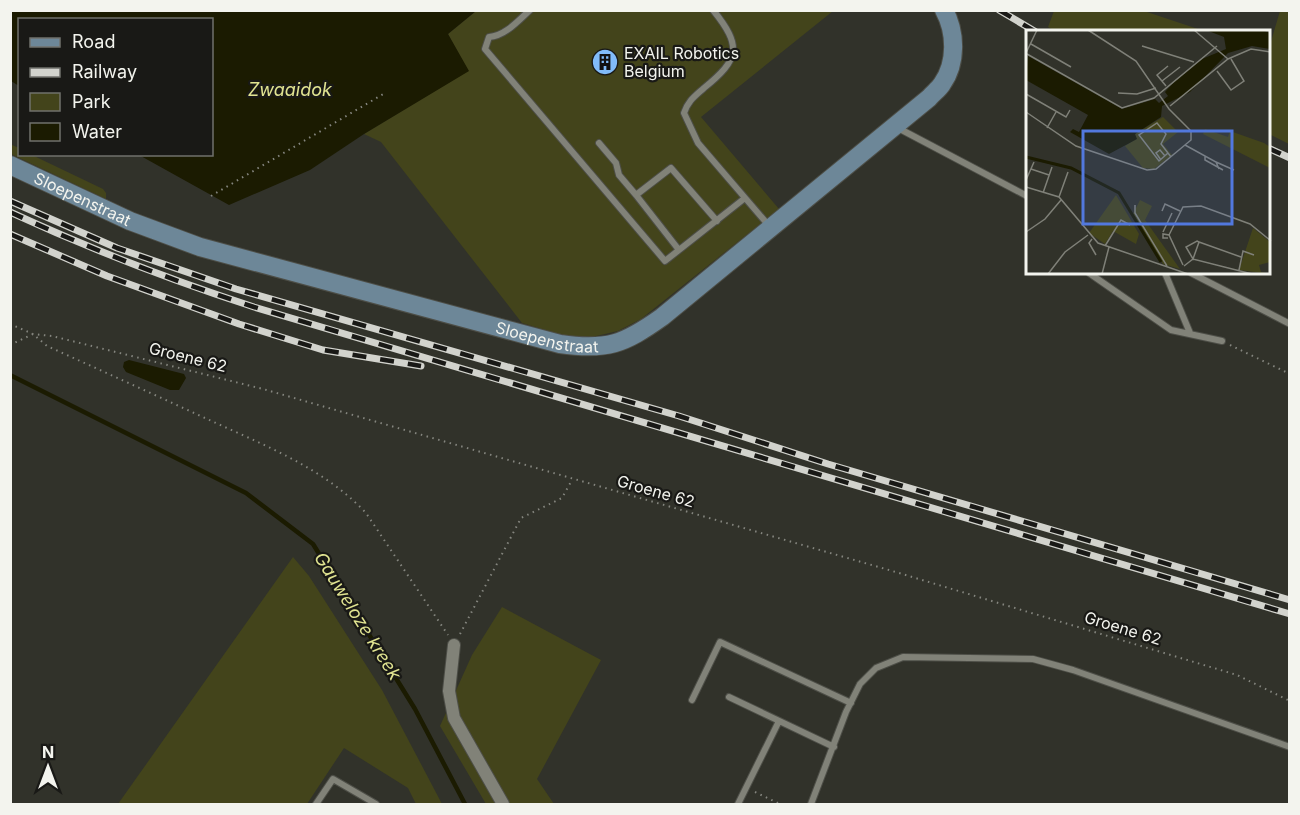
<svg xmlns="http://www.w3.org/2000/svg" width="1300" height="815" font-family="Inter,sans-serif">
<rect width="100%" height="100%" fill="#31322a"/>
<path fill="#43441b" d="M476,11H833L701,117L779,209L641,319L618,331L592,337L566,336L522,323L381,142L364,134L468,71L448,34Z
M1144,11L1204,31L1057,32L1048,27L1054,11Z
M1280,11H1289V144L1269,134V48Z
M10,144L19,148L20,154L32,155L103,189L106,193V199L11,154Z
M293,557L309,576L382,690L442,804H416L408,788L344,748L307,804H118Z
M502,607L601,660L537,779L554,804H486L440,726L472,655Z"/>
<path fill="#1b1b01" d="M11,10H476V11L448,34L469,71L364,134L310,170L229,205L139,155L212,154V20H20L19,86L11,81Z
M129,360L184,374L186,378L179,390H170L126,372L123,367L124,362Z"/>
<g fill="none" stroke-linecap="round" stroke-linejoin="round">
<path stroke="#1b1b01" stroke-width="4.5" d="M10,375L246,493L313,544L415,709L465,804"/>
<g stroke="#4d4e47" stroke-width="8">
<path id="lane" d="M530,10C518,21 505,36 489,37L485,49L665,261L745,198
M713,10C742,46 740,59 704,88C694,97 688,101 684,113L698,143L770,227
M898,128L1027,196
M599,143L616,163L619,175L636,195
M679,250L636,195L671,168L717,221
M1089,273L1171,330L1222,341
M1165,273L1190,333
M1191,273L1290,324
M729,697L834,747
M692,700L720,642L851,703
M316,804L333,779L376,804
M738,804L779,721
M811,804L846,712L860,684L876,668L903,657L1033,659L1073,670L1290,747"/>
</g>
<g stroke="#4d4e47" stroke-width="14">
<path id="street" d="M454,645L449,691L454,718L503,804"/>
</g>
<g stroke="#4d4e47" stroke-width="20">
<g id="secondary">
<path id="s1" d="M10,165L130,221L200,247L560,344C607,351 624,344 662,317L929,98C933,93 939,89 942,84C957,63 956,32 944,10"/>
</g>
</g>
<path stroke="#85867f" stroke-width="2" stroke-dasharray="1.5 4.5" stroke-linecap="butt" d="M211,196L385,93
M10,324L33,334L52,336L263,389L889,570L1237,675L1290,701
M10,345L33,334L47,346C100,370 153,394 205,418C261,444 323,467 366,513L448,635
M1230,345L1290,374
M460,634L521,518L562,498L572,480
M755,792L780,804"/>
<use href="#lane" stroke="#818278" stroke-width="6"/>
<use href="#street" stroke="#818278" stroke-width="12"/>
<use href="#secondary" stroke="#6d8798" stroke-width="18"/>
<g stroke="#d2d3cd" stroke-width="7">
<path id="rail" d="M999,10L1036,32
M1268,148L1290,158
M10,201L117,248L236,289L679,416L828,464L1290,600
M10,212C90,249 171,280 254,307L1290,614
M10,234L107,276L239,324L323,350L421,366"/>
</g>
<use href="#rail" stroke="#191916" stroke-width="4.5" stroke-dasharray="14" stroke-linecap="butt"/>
</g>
<defs>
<g id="building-disc" transform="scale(1.35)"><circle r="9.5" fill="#81bcfa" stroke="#191916"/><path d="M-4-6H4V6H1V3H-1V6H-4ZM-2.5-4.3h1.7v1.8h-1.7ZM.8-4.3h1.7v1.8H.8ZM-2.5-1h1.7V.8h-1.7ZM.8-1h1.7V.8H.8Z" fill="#111"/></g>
</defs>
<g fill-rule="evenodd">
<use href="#building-disc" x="605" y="62"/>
</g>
<g text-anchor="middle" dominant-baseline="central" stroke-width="4.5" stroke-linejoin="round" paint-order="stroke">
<g font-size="16" fill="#f3f4ee" stroke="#191916" text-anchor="start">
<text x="624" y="53">EXAIL Robotics<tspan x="624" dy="18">Belgium</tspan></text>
</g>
<g font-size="16" fill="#f3f4ee" stroke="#191916">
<text stroke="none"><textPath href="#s1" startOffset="80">Sloepenstraat</textPath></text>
<text stroke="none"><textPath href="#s1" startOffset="566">Sloepenstraat</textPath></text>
<text transform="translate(188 357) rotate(14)">Groene 62</text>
<text transform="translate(656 491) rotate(16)">Groene 62</text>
<text transform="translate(1123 628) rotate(17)">Groene 62</text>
</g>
<g font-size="18" font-style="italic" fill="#e1e491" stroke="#191916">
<text x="290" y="89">Zwaaidok</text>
<text transform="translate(358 616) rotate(58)">Gauweloze kreek</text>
</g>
</g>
<g transform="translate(1026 30)">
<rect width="244" height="244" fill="#31322a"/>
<path d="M137,87L152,102L137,114L146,125L128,139L117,138L99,116L110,109L109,104ZM179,99L202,107L204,101L238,113L244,117V138L177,104ZM90,165L113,204L110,214L87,201L79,214L63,203ZM114,170L126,176L119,190L154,239L137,234L107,184ZM227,198L244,212V232L233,235L235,242L244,244L213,240Z" fill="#43441b"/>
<path d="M180,0H236L244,3V19L226,16L202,23L164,62L136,76L135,87L109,104L111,109L83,124L44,102L47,99L53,102L62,85L0,50L2,26L96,79L129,69L133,73L142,66L139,62L149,51L176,29L200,19L198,7Z" fill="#1b1b01"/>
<path fill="none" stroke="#1b1b01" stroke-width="3" d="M0,127L45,138L93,163L135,232"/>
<path fill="none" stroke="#7f8078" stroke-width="1.5" d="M168,0L202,29M5,14L45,37M116,16L168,32M0,23L11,0M1,24L96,78L128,68L191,16M191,41L205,60L218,51L205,29M136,51L154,37M140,56L131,45L142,36M92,63L111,64L130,58M0,64L40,87L44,80M144,76L202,29L225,19L245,22M0,82L50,116L121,140L130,139L165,110V101L143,79L110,31L62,0M21,98L30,82M159,115L190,132L193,139M142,123L133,131L113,105L131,93L140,104L135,114L145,127M179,126V130L197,140M135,130L130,123L134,120L139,126M190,132L208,140M5,139L23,145M0,150L8,132M0,157L33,167L72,213L162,244M17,163L26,137M33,167L42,142M109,175V183L141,236M136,181L139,174L154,181M0,202L19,189L35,170M137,202L146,183M143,205L157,177L175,176L224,194L245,211M142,208H137V204L143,205L157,235M66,209L63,213L70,225M171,211L173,212L167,229L160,217ZM173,212L215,227M79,216L95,190L104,195M158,236L167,229L226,244M213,240L217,221L228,225M22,244L39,222L62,205M76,244L83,217"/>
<path fill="#5278de" fill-opacity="0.15" stroke="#5278de" stroke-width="3" d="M57,101H206V194H57Z"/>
<rect width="244" height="244" fill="none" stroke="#f3f4ee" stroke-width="3"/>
</g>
<rect width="1300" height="815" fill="none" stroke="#f3f4ee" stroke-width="24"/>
<rect x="18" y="18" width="195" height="138" fill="#191916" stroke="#70716c" stroke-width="1.5"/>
<rect x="30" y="38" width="30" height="9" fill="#6d8798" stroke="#70716c" stroke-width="1.5"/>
<text x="72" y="48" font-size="18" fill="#f3f4ee">Road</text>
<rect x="30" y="68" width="30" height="9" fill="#d2d3cd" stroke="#70716c" stroke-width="1.5"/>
<text x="72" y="78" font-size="18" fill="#f3f4ee">Railway</text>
<rect x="30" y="93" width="30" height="18" fill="#43441b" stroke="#70716c" stroke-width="1.5"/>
<text x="72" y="108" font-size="18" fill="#f3f4ee">Park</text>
<rect x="30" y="123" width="30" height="18" fill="#1b1b01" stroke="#70716c" stroke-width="1.5"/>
<text x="72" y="138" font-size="18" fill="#f3f4ee">Water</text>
<g transform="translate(48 767)" stroke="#191916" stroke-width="4.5" paint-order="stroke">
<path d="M0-4.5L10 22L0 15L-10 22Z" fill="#f3f4ee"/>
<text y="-9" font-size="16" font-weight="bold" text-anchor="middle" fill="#f3f4ee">N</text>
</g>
</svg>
